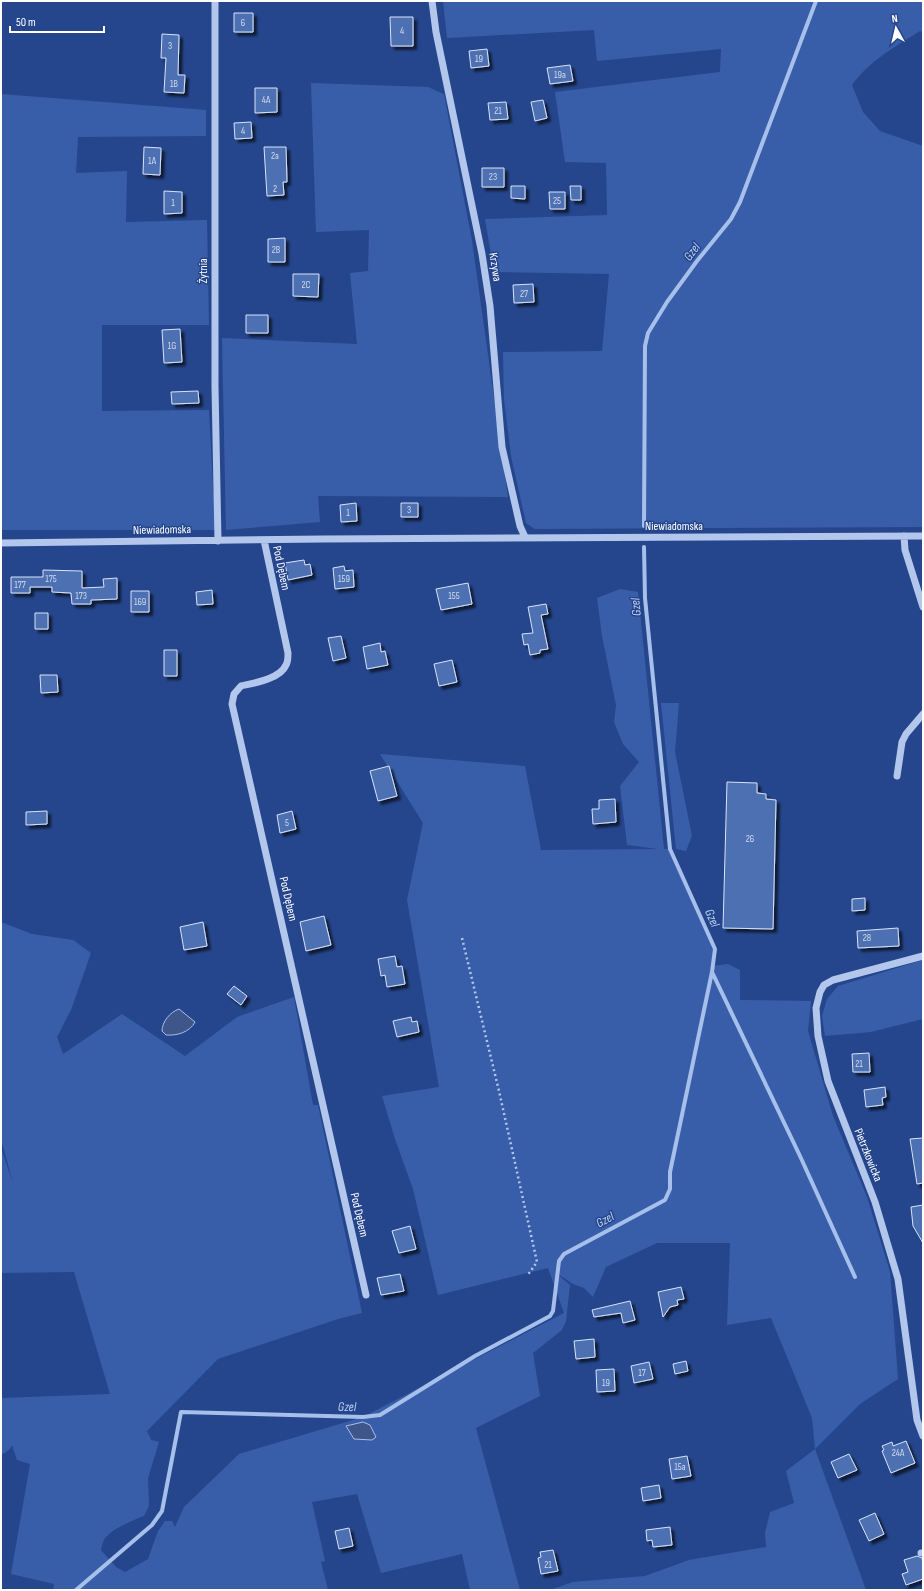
<svg xmlns="http://www.w3.org/2000/svg" width="924" height="1591" font-family="'Sofia Sans Condensed',sans-serif">
<defs>
<filter id="shadow"><feDropShadow dx="3.5" dy="3.5" stdDeviation="1" flood-color="#0009"/></filter>
</defs>
<rect width="100%" height="100%" fill="#25468c"/>
<path fill="#395ea9" d="M443,1H923V32L920,31C895,47 869,61 852,85L863,112L880,131L923,146V527L535,529L526,523L511,456L504,399L503,352L602,351L609,274L494,272L485,219L607,215L606,163L565,162L555,92L720,72L721,49L597,61L594,30L447,38Z
M311,83L428,87L444,94L472,241L508,497L318,496L320,522L226,530L222,338L357,344L350,273L368,271L369,230L316,232Z
M1,94L206,110V136L78,137L76,173L127,171L126,222L207,220L209,325H102V411L209,410L213,486L219,530H1Z
M620,589L638,592L664,849H670L715,949L712,966L728,964L740,970V1000L811,1001L808,1031L833,1116L867,1197L890,1272L898,1379L860,1404L815,1449L866,1590H550L573,1582L645,1576L689,1560L766,1547L765,1533L770,1512L794,1503L786,1471L815,1449L812,1418L771,1318L727,1325L730,1243H657L606,1267L593,1297L584,1288L573,1284L555,1272L570,1285L566,1321L562,1330L533,1353L540,1396L476,1428L520,1590H470L462,1554L381,1573L357,1494L312,1502L325,1561L321,1562L328,1590H53L54,1584L11,1574L30,1464L17,1460L12,1445C10,1450 6,1453 1,1454V1398L110,1394L74,1272L1,1273V1148L13,1183L1,1139V922L32,934L73,940L91,953L71,1010L57,1037L63,1054L122,1014L185,1056L237,1017L294,997L313,1105H318L362,1313L338,1319L218,1359L147,1431L151,1440L159,1442L148,1478L149,1506L144,1516C133,1520 109,1530 104,1540C102,1543 102,1547 101,1550L116,1567L125,1572L148,1559L158,1531L165,1521H172L175,1527L184,1507L239,1454L363,1417L564,1313L548,1268L438,1295L413,1189L395,1139L382,1096L439,1087L407,900L423,823L380,754L525,766L541,850L658,849L627,845L620,786L639,762L623,744L614,722L616,705L602,636L597,598Z
M661,703H679L675,752L692,836L686,851L676,849Z
M923,960V1019L871,1032L825,1036L822,1016L827,999L838,986Z"/>
<path fill="#3e5689" stroke="#a7bfeb" d="M179,1009L195,1022C190,1032 177,1036 166,1035L162,1031C162,1022 170,1012 179,1009Z
M363,1422L370,1425L376,1437L372,1440L354,1439L346,1426Z"/>
<g fill="none" stroke-linecap="round" stroke-linejoin="round">
<path stroke="#a7bfeb" stroke-width="4" d="M644,526L645,346L648,333L667,302L697,261L731,219L740,202L816,1
M712,972L800,1156L855,1277
M76,1590L152,1525L162,1511L181,1412L363,1417L380,1415L475,1356L550,1316L553,1311L559,1261L564,1254L665,1200L670,1189V1172L712,972L715,949L670,849L645,598L644,547"/>
</g>
<path fill="#4d70b3" stroke="#d8e3f8" filter="url(#shadow)" d="M234,13H253V32H234Z
M390,17H413V46H391Z
M162,34L179,35L178,75H185L184,93L164,92L166,58H161Z
M487,49L489,66L471,68L469,51Z
M570,65L573,81L550,84L547,68Z
M255,88H277V112L255,113Z
M543,100L547,118L535,121L531,102Z
M506,102L508,119L490,120L488,103Z
M251,122L252,138L235,139L234,123Z
M144,147L161,148L160,175L143,174Z
M264,147H286L287,182H283L284,195L267,196Z
M482,168H504V187H482Z
M511,186H525V199L511,198Z
M570,186H581V200H571Z
M164,191L182,192V213L164,214Z
M549,192H565V209H550Z
M285,238V262H268V239Z
M293,274H319L318,297L293,296Z
M533,284L534,302L514,303L513,285Z
M246,315H268V333H246Z
M180,329L182,362L164,363L162,330Z
M198,391L199,403L172,404L171,392Z
M356,503L357,521L341,522L340,505Z
M401,503H418V517H401Z
M304,560L305,565L310,564L312,575L288,580L285,563Z
M344,566L345,571L353,570L354,587L335,589L333,568Z
M43,570L82,571V588L104,587L103,579L117,578V599L91,600V604H72L71,593L52,592V587H30V593H11V577H43Z
M468,583L472,604L441,610L436,589Z
M212,590L213,604L197,605L196,592Z
M131,591H149V612H131Z
M546,604L548,614L541,615L548,649L540,650V653L530,655L528,644L524,645L522,634L533,633L528,607Z
M35,613H48V629H35Z
M341,636L346,658L333,661L328,638Z
M380,643L381,652L385,651L388,665L367,669L363,647Z
M164,650H177V676H164Z
M452,660L457,682L439,686L434,664Z
M40,675H57L58,692L41,693Z
M389,766L397,796L378,801L370,771Z
M727,782L757,783V793L766,794V799L776,800L773,929L723,928Z
M615,799L616,822L593,824L592,809H599V800Z
M47,811V824L26,825V812Z
M292,811L296,829L280,833L277,815Z
M865,898V910L852,911V899Z
M324,916L331,945L306,951L300,922Z
M203,922L207,946L184,950L180,927Z
M898,928L899,946L858,948L857,931Z
M395,956L397,967L402,966L405,984L387,987L385,975L381,976L378,959Z
M234,986L247,996L241,1005L227,994Z
M411,1017L412,1022L417,1021L419,1032L397,1037L393,1021Z
M869,1053L870,1072H853L852,1054Z
M885,1087L886,1097L882,1098L883,1105L866,1107L864,1090Z
M923,1138V1183L917,1184L910,1139Z
M923,1205V1243L913,1226L911,1207Z
M410,1226L416,1249L399,1253L392,1231Z
M400,1274L404,1291L381,1295L377,1278Z
M681,1287L684,1299L677,1300L678,1305L670,1307L663,1317L658,1292Z
M630,1301L635,1320L623,1323L621,1313L594,1317L592,1310Z
M594,1339L595,1357L576,1359L574,1341Z
M686,1361L688,1371L675,1374L673,1364Z
M649,1362L653,1379L634,1383L631,1366Z
M614,1369L615,1391L597,1392L596,1370Z
M906,1441L915,1463L891,1473L882,1451L884,1450L882,1446L892,1442L893,1446Z
M849,1454L857,1470L838,1478L831,1462Z
M687,1456L691,1476L672,1479L669,1459Z
M659,1485L661,1498L643,1501L641,1488Z
M875,1513L884,1534L869,1541L859,1520Z
M670,1527L672,1545L653,1547L652,1540L647,1541L646,1530Z
M349,1528L353,1546L339,1549L335,1531Z
M553,1550L558,1571L541,1574L538,1558L541,1557L540,1552Z
M917,1556L922,1558L923,1562V1579L906,1585L902,1574L908,1572L904,1560Z"/>
<g fill="none" stroke-linecap="round" stroke-linejoin="round">
<path stroke="#b3c6eb" stroke-width="2.5" stroke-dasharray="2 3" stroke-linecap="butt" d="M462,938L499,1091L537,1262L527,1276"/>
<path stroke="#b3c6eb" stroke-width="7" d="M215,1V387L218,541
M432,1L436,32L482,254L490,306L502,447L520,526L525,537
M904,536L905,550L923,607
M264,540L288,653C288,656 288,662 286,665C280,679 254,683 241,686L234,694L232,704L366,1295
M1,543L323,539L923,536
M897,776L902,742L906,734L923,714
M923,956L833,980L824,985L820,992L816,1008L818,1036L828,1081L875,1202L898,1279L917,1420L923,1436
M921,1553H923"/>
</g>
<g text-anchor="middle" dominant-baseline="central" stroke-width="3" stroke-linejoin="round" paint-order="stroke">
<g font-size="10" fill="#d2dbec">
<text x="243" y="23">6</text>
<text x="402" y="31">4</text>
<text x="170" y="46">3</text>
<text x="479" y="59">19</text>
<text x="560" y="75">19a</text>
<text x="174" y="84">1B</text>
<text x="266" y="100">4A</text>
<text x="498" y="111">21</text>
<text x="243" y="131">4</text>
<text x="275" y="156">2a</text>
<text x="152" y="161">1A</text>
<text x="493" y="177">23</text>
<text x="275" y="189">2</text>
<text x="557" y="201">25</text>
<text x="173" y="203">1</text>
<text x="276" y="250">2B</text>
<text x="306" y="285">2C</text>
<text x="524" y="294">27</text>
<text x="172" y="346">1G</text>
<text x="409" y="510">3</text>
<text x="348" y="513">1</text>
<text x="51" y="579">175</text>
<text x="344" y="579">159</text>
<text x="20" y="585">177</text>
<text x="81" y="596">173</text>
<text x="454" y="596">155</text>
<text x="140" y="602">169</text>
<text x="287" y="823">5</text>
<text x="750" y="839">26</text>
<text x="867" y="938">28</text>
<text x="859" y="1064">21</text>
<text x="642" y="1373">17</text>
<text x="606" y="1383">19</text>
<text x="898" y="1453">24A</text>
<text x="680" y="1467">15a</text>
<text x="548" y="1565">21</text>
</g>
<g font-size="12" fill="#fff" stroke="#25468c">
<text transform="translate(495 267) rotate(81)">Krzywa</text>
<text transform="translate(203 271) rotate(-90)">Żytnia</text>
<text x="674" y="526">Niewiadomska</text>
<text transform="translate(162 530) rotate(-1)">Niewiadomska</text>
<text transform="translate(281 568) rotate(78)">Pod Dębem</text>
<text transform="translate(288 899) rotate(77)">Pod Dębem</text>
<text transform="translate(868 1155) rotate(68)">Pietrzkowicka</text>
<text transform="translate(359 1215) rotate(77)">Pod Dębem</text>
</g>
<g font-size="13" font-style="italic" fill="#bfd0f2" stroke="#25468c">
<text transform="translate(692 252) rotate(-53)">Gzel</text>
<text transform="translate(636 607) rotate(-95)">Gzel</text>
<text transform="translate(712 918) rotate(66)">Gzel</text>
<text transform="translate(605 1220) rotate(-28)">Gzel</text>
<text transform="translate(347 1407) rotate(1)">Gzel</text>
</g>
</g>
<rect width="924" height="1591" fill="none" stroke="#ffffff" stroke-width="4"/>
<g transform="translate(896 28) rotate(352)" stroke="#25468c" stroke-width="3" paint-order="stroke">
<path d="M0-3L7 15L0 10L-7 15Z" fill="#ffffff"/>
<text y="-6" font-size="11" font-weight="bold" text-anchor="middle" fill="#ffffff">N</text>
</g>
<path d="M10 26v6h94v-6" fill="none" stroke="#ffffff" stroke-width="2"/>
<text x="16" y="26" font-size="12" fill="#ffffff" stroke="#25468c" stroke-width="3" paint-order="stroke">50 m</text>
</svg>
